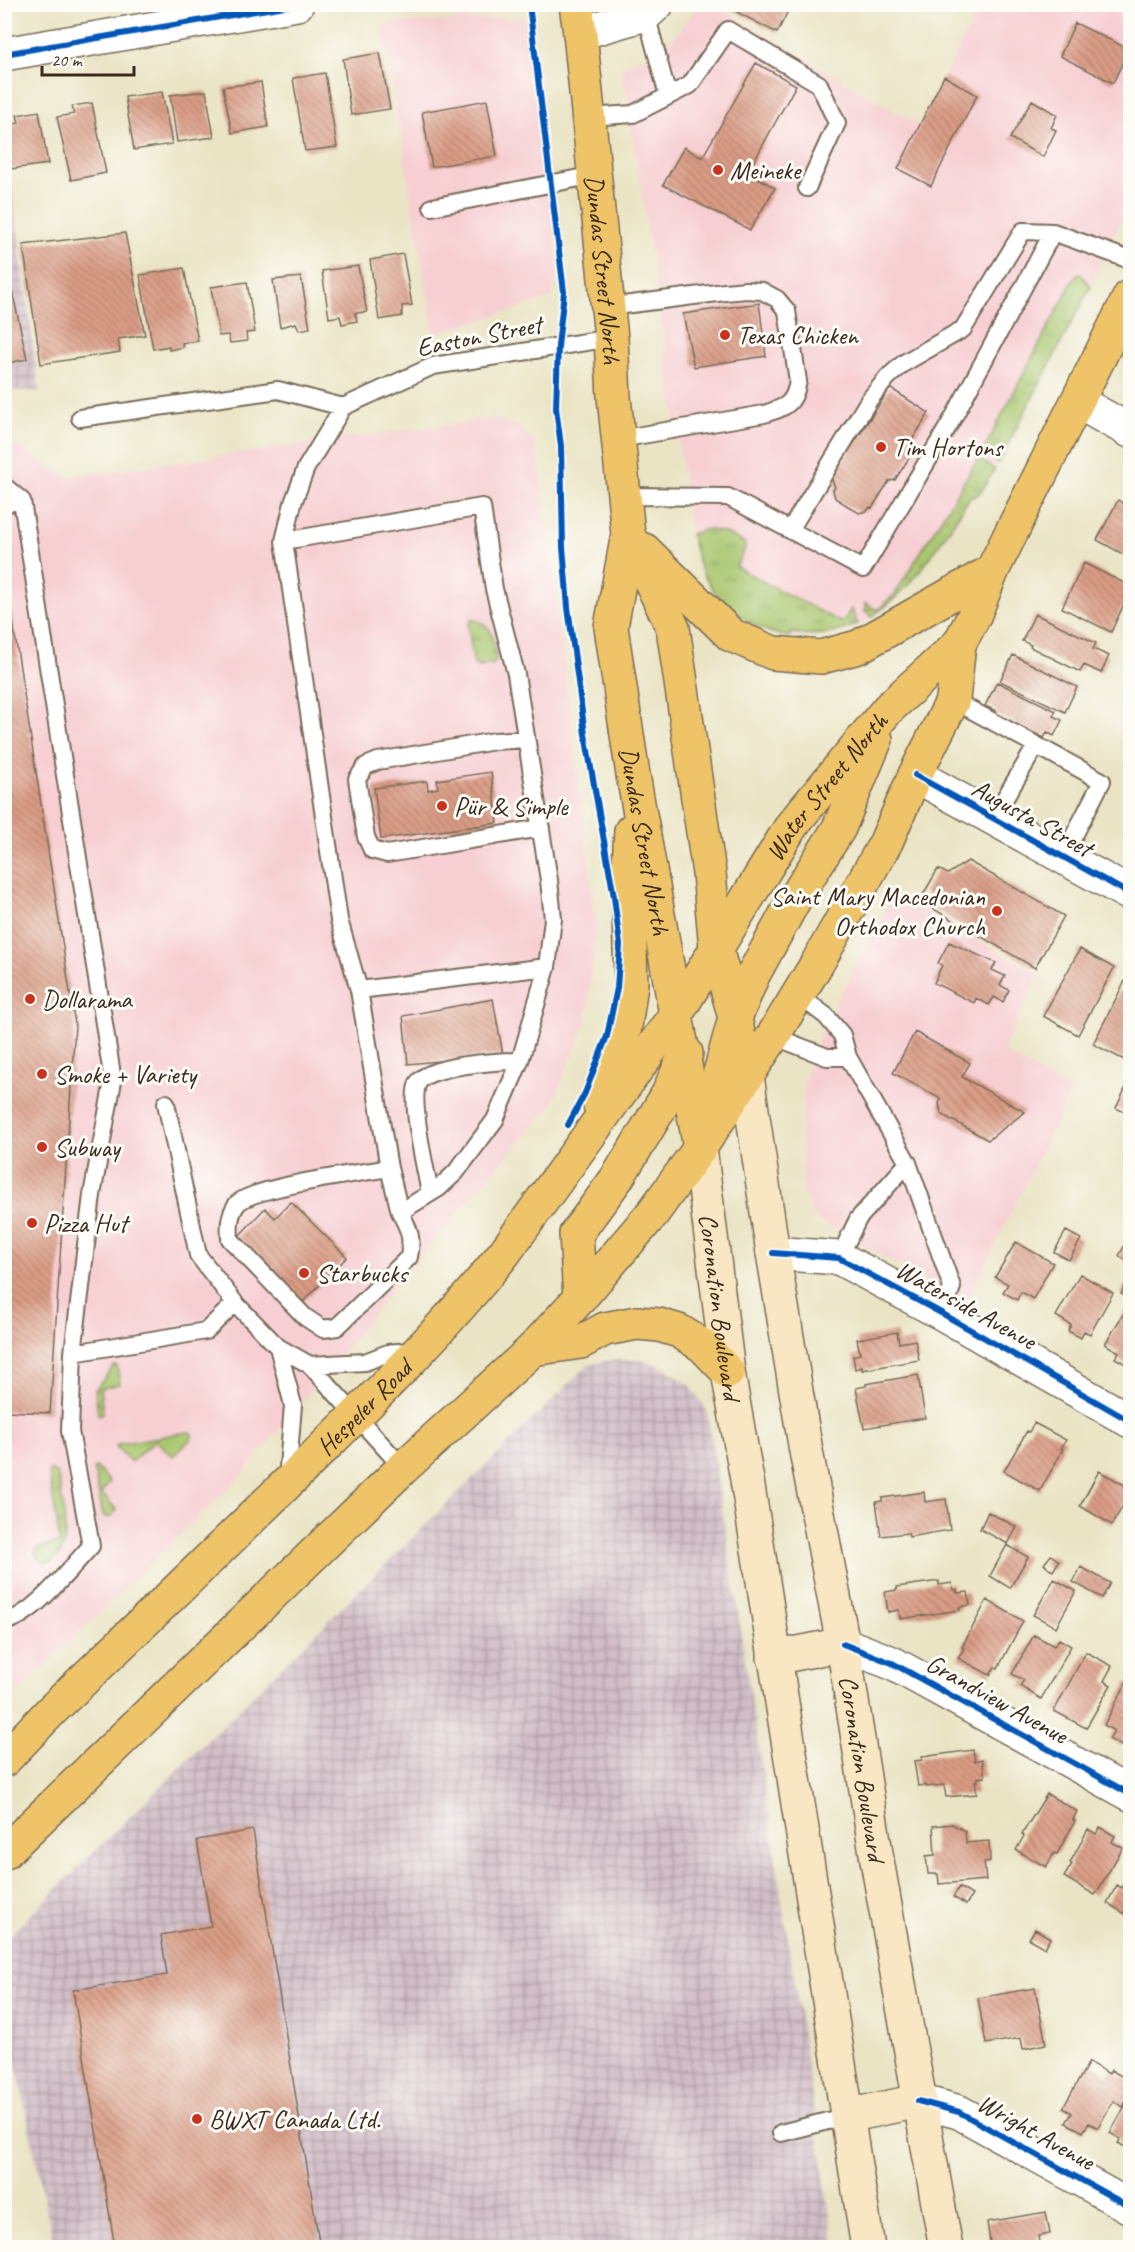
<svg xmlns="http://www.w3.org/2000/svg" width="1135" height="2252" font-family="Caveat,sans-serif">
<defs>
<pattern id="industrial-grid" width="8" height="8" patternUnits="userSpaceOnUse" patternTransform="scale(1.5)"><rect width="8" height="8" fill="#d2bdc7"/><path d="M0 4h8M4 0v8" fill="none" stroke="#ac9aa1"/></pattern>
<pattern id="grass-tufts" width="24" height="20" patternUnits="userSpaceOnUse" patternTransform="scale(1.5)"><rect width="24" height="20" fill="#a9c76f"/><path d="M3 7l-1-3M5 7V3M7 7l1-3M15 17l-1-3M17 17v-4M19 17l1-3" fill="none" stroke="#8ba25b"/></pattern>
<pattern id="building-back-hatch" width="6" height="6" patternUnits="userSpaceOnUse" patternTransform="scale(1.5)"><rect width="6" height="6" fill="#da9c85"/><path d="M-1 5l2 2M0 0l6 6M5-1l2 2" fill="none" stroke="#b27f6c"/></pattern>
</defs>
<rect width="100%" height="100%" fill="#fdfcf7"/>
<filter id="ink" filterUnits="userSpaceOnUse"><feTurbulence type="fractalNoise" baseFrequency=".0167" numOctaves="2"/><feDisplacementMap in="SourceGraphic" scale="12" xChannelSelector="R" yChannelSelector="G"/><feConvolveMatrix kernelMatrix="1 2 1 2 8 2 1 2 1" color-interpolation-filters="sRGB"/></filter>
<filter id="wash" filterUnits="userSpaceOnUse"><feTurbulence type="fractalNoise" baseFrequency=".008" numOctaves="4" result="noise"/><feDisplacementMap in="SourceGraphic" scale="24" xChannelSelector="R" yChannelSelector="G"/><feGaussianBlur stdDeviation="1.35" result="paint"/><feColorMatrix in="noise" values="0 0 0 0 0 0 0 0 0 0 0 0 0 0 0 0 0 1.4 0 .05"/><feComposite in="paint" operator="in"/></filter>
<g filter="url(#wash)">
<rect width="100%" height="100%" fill="#eae4c5"/>
<path fill="#f7cfd3" d="M699,5H714L919,125L981,5H1130V200L1091,286L998,463L981,492L972,498L953,528L919,573L887,608L860,625L831,635L784,636L745,619L730,608L709,584L696,557L691,533L657,289L622,68L667,45Z
M526,17L559,268L551,298L434,334L382,24Z
M496,418L515,425L533,441L539,462L596,923L586,1023L552,1105L421,1255L244,1473L5,1704L4,439L68,477Z
M893,895L1039,973L1002,1051L1071,1091L967,1302L814,1218L803,1189L801,1126L804,1080L820,1033Z"/>
<path fill="url(#industrial-grid)" d="M5,138L39,391L5,390Z
M612,1360H640L667,1369L691,1386L707,1411L835,2247H54L5,2010L4,1941L588,1365Z"/>
<path fill="url(#grass-tufts)" stroke="#727846" stroke-width="1.5" d="M1079,273L1091,286L998,463L982,453L1071,284Z
M978,459L995,469L981,492L974,497L971,496C942,539 915,589 871,617L867,611L865,612V603L877,610L895,594Z
M707,529L725,533L744,543L745,548L736,567L842,623L851,609L858,624C837,634 815,637 791,633L790,637C754,632 716,603 701,569C696,558 694,546 691,534Z
M472,619C496,626 493,639 496,660L493,664L479,667L474,664L468,625Z
M114,1366H117L120,1384L100,1389L103,1413L100,1415L98,1414L95,1390Z
M188,1432L192,1433V1438L173,1456L155,1440L131,1462L116,1447L118,1444Z
M96,1467L110,1482L101,1493L117,1510L111,1517H105L103,1515L94,1470Z
M50,1470L56,1473L58,1477C61,1498 79,1562 43,1563L37,1557L35,1551L38,1548L60,1543L49,1472Z"/>
<g id="blocks">
<path fill="url(#building-back-hatch)" d="M733,4H789L791,5L777,33L731,9Z
M1075,23L1129,49L1113,83L1060,56Z
M380,53L390,109L351,115L343,59Z
M756,63L796,85L748,172L775,188L750,230L663,185L684,147L702,158Z
M325,73L337,147L305,151L293,78Z
M944,76L977,95L931,186L898,169Z
M261,82L268,127L232,133L223,87Z
M206,91L214,137L177,142L170,95Z
M162,92L172,144L134,150L125,97Z
M487,100L497,156L432,167L422,112Z
M1032,100L1057,115L1051,128L1056,130L1043,157L1010,138Z
M92,103L106,173L71,180L57,117L74,114L72,106Z
M39,111L48,164L11,169L4,126L19,123L17,115Z
M125,233L145,335L118,339L120,352L41,364L23,245Z
M4,253L27,359L4,364Z
M403,254L412,305L402,306V316L379,320L370,260Z
M358,266L367,312L355,313L357,321L342,324L340,316L329,318L322,271Z
M184,268L198,341L182,343L183,347L169,350V346L153,349L140,275Z
M301,277L310,328L299,330L296,323L280,327L273,280Z
M247,282L255,332L246,333L247,341L230,343L228,335L219,336L211,287Z
M759,303L766,356L694,367L683,314Z
M890,388L929,413L910,443L913,452L895,480L889,481L872,508L870,507L867,511L859,513L835,498L833,490L835,487L831,478Z
M1118,500L1130,508V558L1097,540Z
M1084,563L1130,586V591L1111,632L1062,608Z
M4,564L75,1025L50,1413L4,1411Z
M1035,614L1096,643L1093,649L1109,656L1101,673L1084,665L1080,672L1030,647L1031,645L1022,641Z
M1013,655L1077,687L1065,712L1000,681Z
M997,682L1056,711L1053,716L1062,720L1054,736L1047,732L1044,738L995,714L996,711L985,706Z
M491,772L498,823L381,839L374,788L427,781L428,790L438,788L437,780Z
M968,861L1064,916L1035,968L930,907L934,898L924,893L938,869L948,874Z
M949,942L996,963L992,970L1005,976L1000,985L1009,990L1003,1002L994,997L989,1005L976,998L974,1003L934,983L942,965L938,963Z
M1080,949L1114,968L1078,1035L1043,1016Z
M1125,981L1130,984V1063L1093,1044Z
M493,999L503,1055L408,1064L403,1016Z
M915,1032L970,1063L962,1077L1025,1112L988,1140L941,1114L939,1103L941,1099L893,1073Z
M1130,1079V1115L1116,1108Z
M291,1202L347,1257L302,1303L268,1278L274,1271L238,1237L265,1208L275,1218Z
M1066,1231L1081,1239L1069,1260L1054,1252Z
M1130,1235V1263L1119,1256Z
M1016,1242L1053,1263L1033,1299L1021,1292L1017,1300L1003,1292L1008,1284L995,1277Z
M1080,1274L1113,1293L1090,1334L1084,1331L1081,1338L1068,1331L1071,1325L1056,1316Z
M1130,1276V1299L1121,1294Z
M1125,1311L1130,1314L1129,1366L1115,1358L1119,1352L1105,1344Z
M897,1332L899,1343L915,1340L919,1360L862,1370V1367L855,1369L853,1356L860,1354L857,1339Z
M918,1375L925,1418L864,1428L856,1388L866,1386V1384Z
M1034,1423L1066,1440L1061,1448L1063,1449L1040,1491L1004,1471L1027,1431L1029,1432Z
M1099,1471L1130,1488V1493L1112,1525L1080,1506Z
M924,1492L925,1502L946,1499L950,1530L909,1537L908,1533L881,1536L876,1502L882,1501V1498Z
M988,1512L1017,1527L1008,1544L980,1529Z
M1007,1545L1028,1557L1010,1588L990,1576Z
M1051,1555L1059,1561L1053,1571L1044,1564Z
M1081,1567L1110,1583L1102,1598L1073,1582Z
M1054,1579L1076,1591L1056,1627L1033,1615Z
M939,1581V1585L952,1583L953,1590H957V1593L968,1592L970,1605L959,1607L960,1610L900,1619L899,1610L888,1612L885,1592L897,1590V1587Z
M987,1600L1023,1621L998,1668L995,1667L990,1675L958,1658L964,1648L962,1647Z
M1034,1635L1054,1646L1059,1639L1071,1646L1041,1699L1020,1686L1024,1680L1012,1674Z
M1086,1652L1112,1666L1104,1681L1111,1685L1086,1728L1054,1711Z
M1127,1682L1130,1684V1740L1125,1737L1121,1746L1109,1739L1114,1731L1104,1725Z
M973,1750L975,1761L982,1759L985,1777L977,1778L978,1781H975L977,1794L946,1797L944,1785L926,1787V1785L918,1786L914,1761L922,1760V1757Z
M1047,1794L1077,1811L1073,1820L1075,1821L1057,1854L1054,1853L1046,1867L1016,1850L1024,1836L1022,1834Z
M952,1824L965,1831L966,1843L989,1841L990,1861L984,1862L986,1880L939,1884L938,1874H928L926,1856L935,1855L933,1826Z
M1100,1827L1115,1836L1112,1842L1123,1848L1095,1895L1064,1877L1072,1864L1070,1863L1088,1829L1096,1834Z
M253,1830L320,2248H115L73,1990L167,1975L161,1935L211,1926L197,1840Z
M1130,1872V1917L1107,1903L1117,1885L1122,1888Z
M959,1887L972,1895L966,1905L953,1897Z
M1035,1929L1050,1938L1045,1948L1029,1939Z
M1035,1988L1046,2044L1023,2049L1021,2038L986,2044L978,1998Z
M1089,2062L1109,2074L1111,2070L1130,2081V2093L1123,2107L1113,2101L1098,2128L1089,2123L1083,2132L1066,2123L1072,2113L1063,2108Z
M1130,2097V2150L1118,2143L1121,2139L1110,2133Z
M1046,2212L1050,2234L1038,2236L1040,2248H991L987,2222Z"/>
</g>
</g>
<g filter="url(#ink)">
<use href="#blocks" fill-opacity="0" stroke="#786b58" stroke-width="1.5"/>
<g fill="none" stroke-linecap="round" stroke-linejoin="round">
<g stroke="#786b58" stroke-width="20">
<path id="lane" d="M646,14L668,96
M589,117L633,114L690,85L728,30L819,84L837,123L807,188
M432,207L595,175
M608,307L725,292L746,290L762,291L777,299L787,311L798,381C794,405 786,407 764,414L619,439
M343,407L306,468L293,503L284,541L339,920L359,990L389,1168L400,1212L439,1188L456,1172L495,1120L520,1061L547,967
M80,418L278,390L343,407L433,366L611,338
M4,486L22,501L4,503
M625,496L728,497L863,569L952,420L1053,232L1130,260
M22,501L113,1081L92,1195L73,1353
M790,530L869,400L888,377L904,363L963,329L1023,231L1053,232
M284,541L482,507L494,589L516,674L549,880L553,919L547,967L359,990
M953,700L1102,781L1063,857
M526,739L495,741L378,761L366,766L357,779L366,837L372,850L387,854L541,828
M993,818L1036,746
M798,995L826,1016L842,1035L848,1057L908,1163L952,1287L943,1314
M773,1036L827,1057H848
M166,1103L198,1255L235,1303L278,1347L310,1365L403,1468
M389,1168C362,1173 251,1187 237,1204C229,1215 229,1226 230,1239L305,1317L323,1329L337,1327L409,1257C413,1237 409,1229 400,1212
M430,1193C426,1171 409,1100 418,1083C427,1065 500,1061 520,1061
M839,1258L858,1219L908,1163
M278,1347L293,1405L287,1480
M310,1365L365,1362L388,1353L417,1350
M4,1621C30,1620 73,1565 91,1546L70,1431L73,1353L206,1331L235,1303
M781,2133L847,2116"/>
</g>
<g stroke="#786b58" stroke-width="36">
<path id="street" d="M580,33L646,14L657,4
M4,54L297,4
M1078,402L1130,431
M915,775L1130,894
M773,1253L839,1258L943,1314L1130,1421
M843,1644L892,1663L1130,1794
M918,2101L959,2112L1130,2207"/>
</g>
<g stroke="#786b58" stroke-width="36">
<g id="secondary">
<path id="s1" d="M747,1076L773,1253L806,1451L843,1644L878,1866L946,2248"/>
<path id="s2" d="M700,1148L728,1372L747,1480L868,2248"/>
<path d="M774,1658L843,1644"/>
<path d="M847,2116L918,2101"/>
</g>
</g>
<g stroke="#786b58" stroke-width="36">
<g id="primary">
<path id="s3" d="M576,4L580,33L611,338L614,397L628,534L611,627L633,775L700,1148"/>
<path d="M628,534L673,628L709,873L716,948L735,1018L747,1076"/>
<path d="M644,550L731,635L773,653L821,657L858,647L992,571"/>
<path d="M600,1105L625,1027L631,984L628,881L631,831"/>
<path d="M706,1123L735,1018L753,975L794,900L839,828L876,739"/>
<path d="M580,1298L576,1234L617,1178L646,1131L668,1094L686,1053"/>
<path d="M533,1349L581,1342L605,1329L637,1323L659,1325L679,1331L703,1346L728,1372"/>
<path id="s4" d="M4,1760L53,1709C138,1628 223,1546 307,1464C376,1396 445,1328 505,1252L677,1013L792,825L888,709L959,644L974,616L992,571L1130,296"/>
<path d="M4,1853L403,1468L533,1349L580,1298L652,1214L700,1148L773,1036L818,962L886,842L915,775L953,700L959,644"/>
</g>
</g>
<use href="#lane" stroke="#fff" stroke-width="16"/>
<use href="#street" stroke="#fff" stroke-width="33"/>
<use href="#secondary" stroke="#f9e7c3" stroke-width="33"/>
<use href="#primary" stroke="#efc469" stroke-width="33"/>
<g stroke="#fdfcf7" stroke-width="10">
<path id="cycleway" d="M529,4L564,292L558,346L556,408L561,446L563,547L568,607L585,734L614,897L620,945L617,988L607,1036L585,1093L568,1125
M4,54L297,4
M915,775L1130,894
M773,1253L839,1258L943,1314L1130,1421
M843,1644L892,1663L1130,1794
M918,2101L959,2112L1130,2207"/>
</g>
<use href="#cycleway" stroke="#0057b8" stroke-width="6"/>
</g>
</g>
<g fill="#c8321e" stroke="#fdfcf7" stroke-width="2">
<circle cx="718" cy="170" r="6"/>
<circle cx="725" cy="335" r="6"/>
<circle cx="881" cy="447" r="6"/>
<circle cx="442" cy="806" r="6"/>
<circle cx="997" cy="911" r="6"/>
<circle cx="30" cy="999" r="6"/>
<circle cx="42" cy="1074" r="6"/>
<circle cx="42" cy="1147" r="6"/>
<circle cx="32" cy="1223" r="6"/>
<circle cx="304" cy="1273" r="6"/>
<circle cx="197" cy="2119" r="6"/>
</g>
<g text-anchor="middle" dominant-baseline="central" stroke-width="6" stroke-linejoin="round" paint-order="stroke">
<g font-size="26" fill="#3b2a1e" stroke="#fdfcf7" text-anchor="start">
<text x="730" y="170">Meineke</text>
<text x="737" y="335">Texas Chicken</text>
<text x="893" y="447">Tim Hortons</text>
<text x="454" y="806">Pür &amp; Simple</text>
<text x="985" y="896" text-anchor="end">Saint Mary Macedonian<tspan x="985" dy="30">Orthodox Church</tspan></text>
<text x="42" y="999">Dollarama</text>
<text x="54" y="1074">Smoke + Variety</text>
<text x="54" y="1147">Subway</text>
<text x="44" y="1223">Pizza Hut</text>
<text x="316" y="1273">Starbucks</text>
<text x="209" y="2119">BWXT Canada Ltd.</text>
</g>
<g font-size="26" fill="#3b2a1e" stroke="#fdfcf7">
<text stroke="none"><textPath href="#s3" startOffset="267">Dundas Street North</textPath></text>
<text transform="translate(479 336) rotate(-11)">Easton Street</text>
<text stroke="none"><textPath href="#s4" startOffset="1280">Water Street North</textPath></text>
<text transform="translate(1032 818) rotate(29)">Augusta Street</text>
<text stroke="none"><textPath href="#s3" startOffset="844">Dundas Street North</textPath></text>
<text transform="translate(966 1305) rotate(29)">Waterside Avenue</text>
<text stroke="none"><textPath href="#s2" startOffset="160">Coronation Boulevard</textPath></text>
<text stroke="none"><textPath href="#s4" startOffset="504">Hespeler Road</textPath></text>
<text transform="translate(997 1699) rotate(29)">Grandview Avenue</text>
<text stroke="none"><textPath href="#s1" startOffset="702">Coronation Boulevard</textPath></text>
<text transform="translate(1036 2132) rotate(29)">Wright Avenue</text>
</g>
</g>
<rect width="1135" height="2252" fill="none" stroke="#fdfcf7" stroke-width="24"/>
<path d="M42 66v9h92v-9" fill="none" stroke="#3b2a1e" stroke-width="3"/>
<text x="51" y="66" font-size="18" fill="#3b2a1e" stroke="#fdfcf7" stroke-width="4.5" paint-order="stroke">20 m</text>
</svg>
